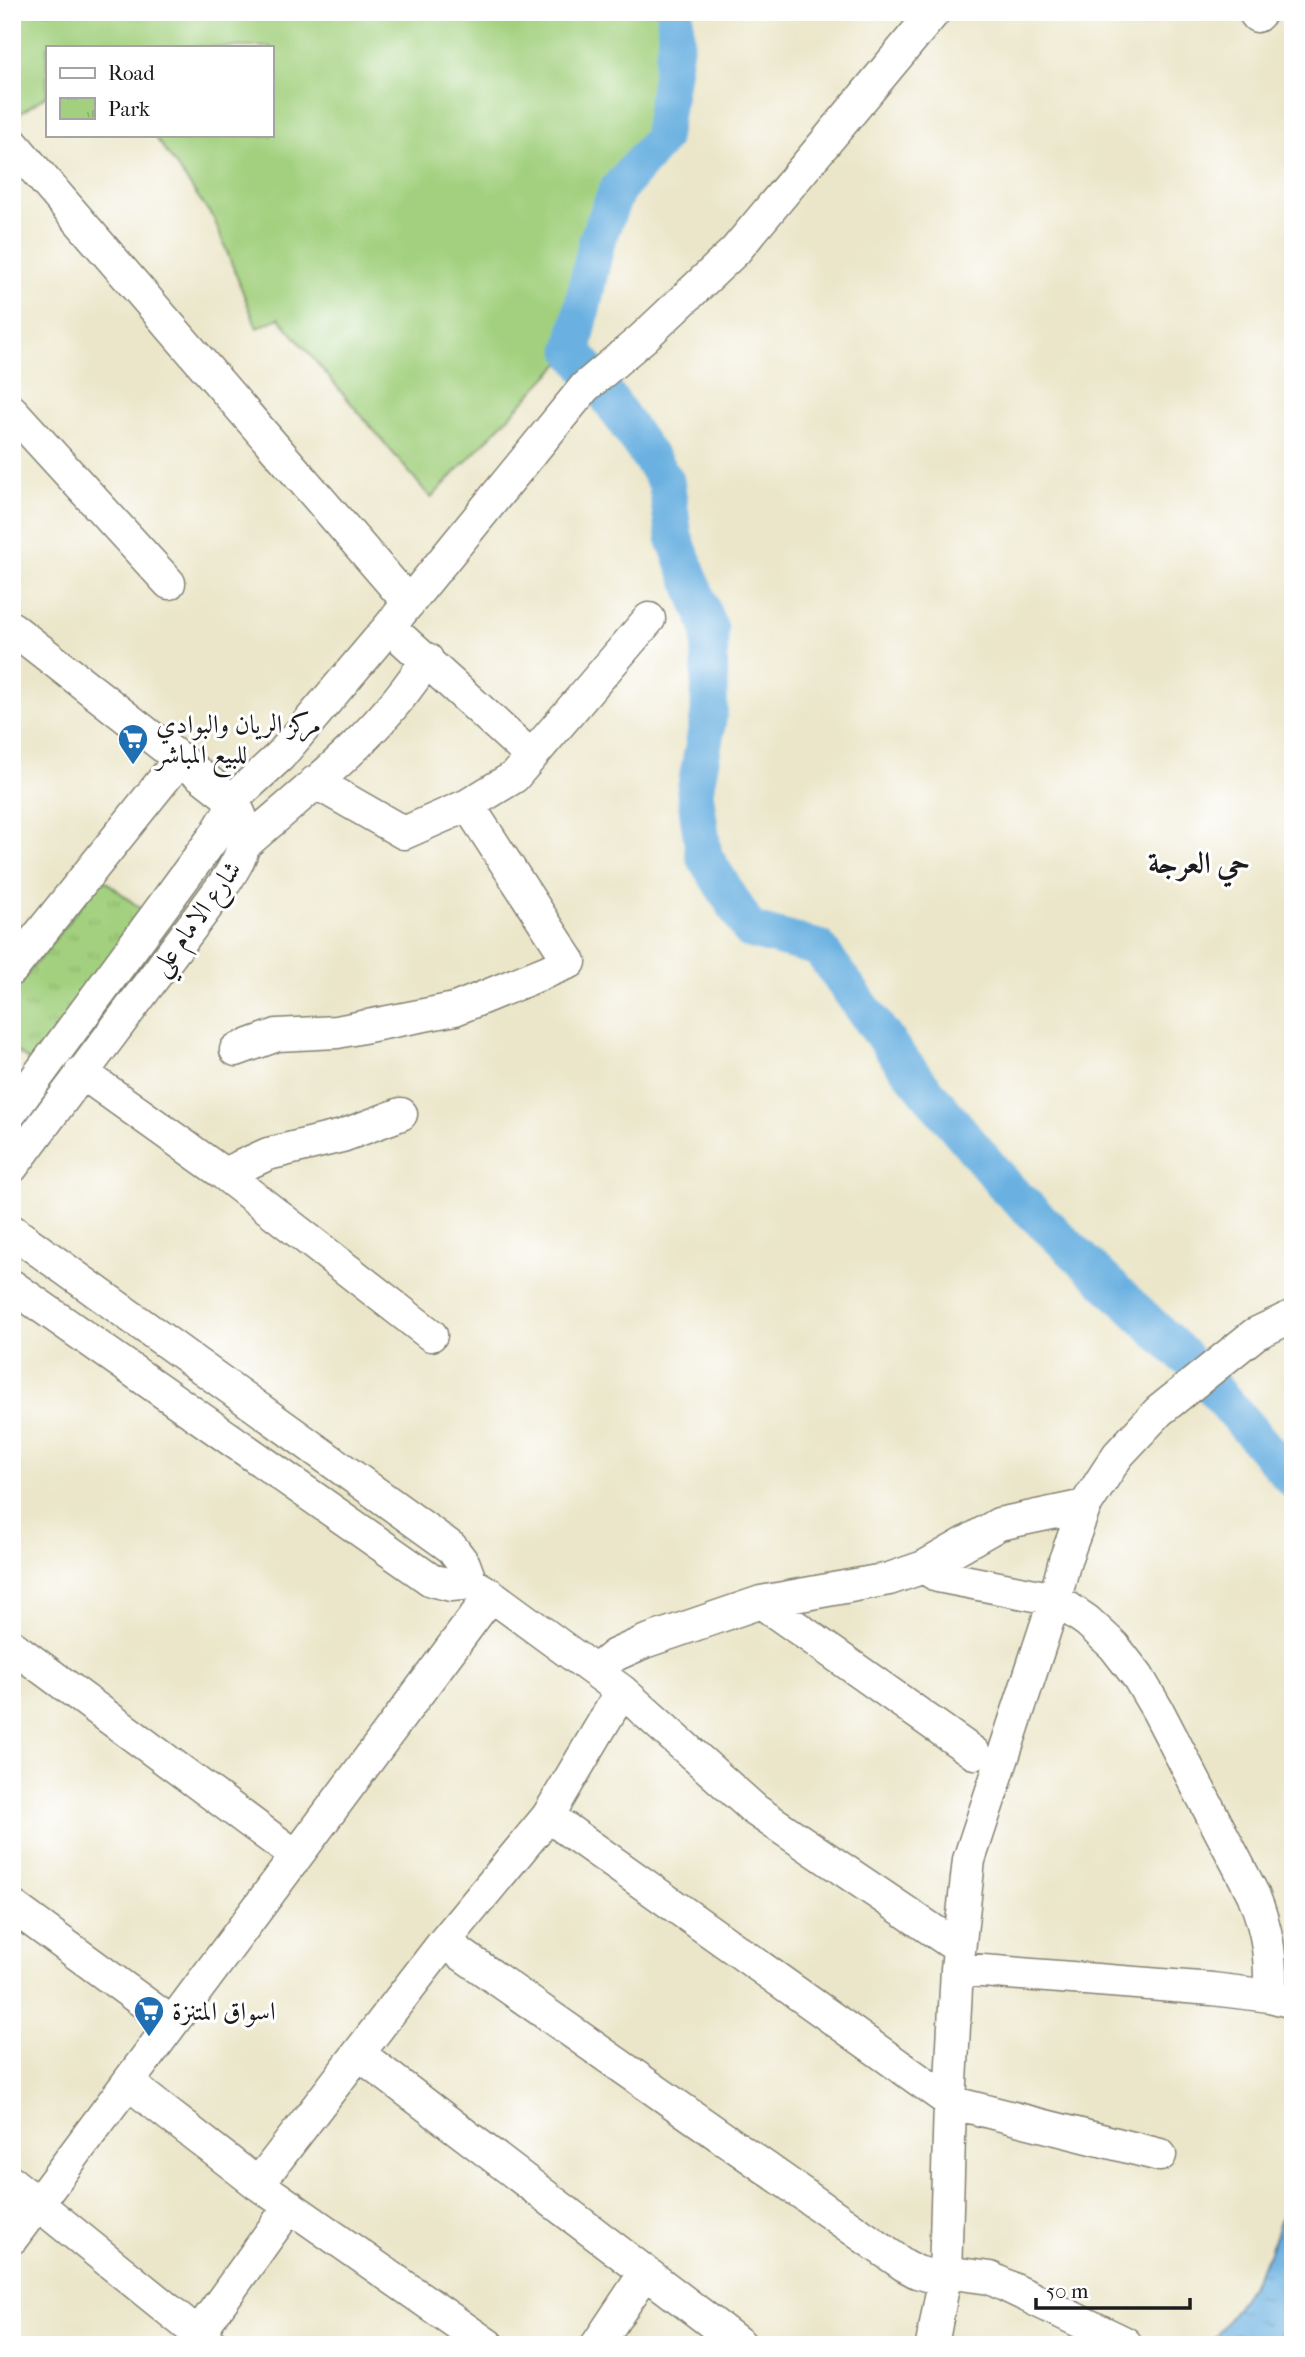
<svg xmlns="http://www.w3.org/2000/svg" width="1305" height="2357" font-family="'IM FELL French Canon',Amiri,serif">
<defs>
<pattern id="park-tufts" width="24" height="20" patternUnits="userSpaceOnUse" patternTransform="scale(1.75)"><rect width="24" height="20" fill="#a2d07e"/><path d="M3 7l-1-3M5 7V3M7 7l1-3M15 17l-1-3M17 17v-4M19 17l1-3" fill="none" stroke="#8bb26c"/></pattern>
<pattern id="water-ripples" width="26" height="14" patternUnits="userSpaceOnUse" patternTransform="scale(1.75)"><rect width="26" height="14" fill="#6ab1e1"/><path d="M2 4q2-2 4 0t4 0M15 11q2-2 4 0t4 0" fill="none" stroke="#568fb6"/></pattern>
</defs>
<rect width="100%" height="100%" fill="#fff"/>
<filter id="ink" filterUnits="userSpaceOnUse"><feTurbulence type="fractalNoise" baseFrequency=".0143" numOctaves="2"/><feDisplacementMap in="SourceGraphic" scale="14" xChannelSelector="R" yChannelSelector="G"/><feConvolveMatrix kernelMatrix="1 2 1 2 8 2 1 2 1" color-interpolation-filters="sRGB"/></filter>
<filter id="wash" filterUnits="userSpaceOnUse"><feTurbulence type="fractalNoise" baseFrequency=".00686" numOctaves="4" result="noise"/><feDisplacementMap in="SourceGraphic" scale="28" xChannelSelector="R" yChannelSelector="G"/><feGaussianBlur stdDeviation="1.57" result="paint"/><feColorMatrix in="noise" values="0 0 0 0 0 0 0 0 0 0 0 0 0 0 0 0 0 1.4 0 .05"/><feComposite in="paint" operator="in"/></filter>
<g filter="url(#wash)">
<rect width="100%" height="100%" fill="#ebe6c9"/>
<path fill="url(#park-tufts)" stroke="#5f764d" stroke-width="2" d="M102,878L147,914L31,1062L12,1048V994Z"/>
<path fill="#a2d07e" stroke="#5f764d" stroke-width="2" d="M12,12H675L676,40L661,139L617,190L597,240L573,350L431,498L279,318L257,328L214,219L154,135H271V47H47V95L12,119Z"/>
<path fill="url(#water-ripples)" stroke="#43667e" stroke-width="2" d="M1293,2182V2345H1210L1247,2292L1269,2254Z"/>
<g fill="none" stroke-linecap="round" stroke-linejoin="round">
<path stroke="#6ab1e1" stroke-width="37" d="M592,375L573,350L597,240L617,190L661,139L676,40L675,12
M601,387L666,481L674,537L710,630L709,714L695,792L704,856L750,930L819,948L899,1058L1008,1189L1184,1356
M1214,1389L1293,1480"/>
</g>
</g>
<g filter="url(#ink)">
<g fill="none" stroke-linecap="round" stroke-linejoin="round">
<g stroke="#848172" stroke-width="35">
<path id="minor" d="M1254,12L1257,16L1261,12
M12,143L409,603
M12,411L169,583
M389,627L531,756
M12,628L232,800C253,833 246,850 226,881L12,1167
M315,782L404,833L468,805L514,777L649,619
M232,800L280,756L389,627L585,387L643,338L735,251L934,12
M245,844C310,787 381,733 427,659
M12,969L180,759
M236,1050L277,1035L337,1032L455,1009L570,962L468,805
M81,1072L224,1174L431,1335
M12,1111L216,834L228,814L232,800
M224,1174L268,1154L342,1136L401,1114
M12,1231L452,1548L464,1564L471,1583
M12,1286L431,1580L451,1585L471,1583L491,1595L622,1691L755,1810L959,1948
M924,1567L938,1576L1055,1599L1087,1621L1114,1646L1138,1677L1158,1711L1253,1894C1268,1931 1271,1957 1270,1996
M761,1602L974,1753
M12,1646L296,1856
M595,1671L615,1655L644,1642L761,1602L889,1579L924,1567L999,1524L1085,1506
M548,1816L950,2102L1160,2155
M12,1906L172,2023
M444,1942L904,2265L917,2272L931,2276L960,2274L990,2278L1125,2343
M957,1969L1212,1989L1270,1996L1293,2002
M359,2054L741,2345
M128,2083L258,2184L488,2345
M12,2183L212,2345
M258,2184L444,1942L548,1816L622,1691
M12,2238L491,1595
M198,2334L290,2206
M597,2345L645,2273
M932,2345L945,2276L950,2102L957,1969L969,1860L1055,1599L1065,1560L1085,1506L1118,1455L1159,1411L1255,1334L1293,1316"/>
</g>
<use href="#minor" stroke="#fff" stroke-width="32"/>
</g>
</g>
<defs>
<g id="supermarket-pin" transform="scale(1.575)"><path d="M0 17L-7.5 6A9.5 9.5 0 1 1 7.5 6Z" fill="#1f6fb2" stroke="#fff"/><path d="M-6-5.5h2.5l.6 2H6L4.5 2H-2.5L-4.4-4H-6ZM-1.5 3.2a1.3 1.3 0 1 0 .1 0ZM3 3.2a1.3 1.3 0 1 0 .1 0Z" fill="#fff"/></g>
</defs>
<g fill-rule="evenodd">
<use href="#supermarket-pin" x="133" y="739"/>
<use href="#supermarket-pin" x="149" y="2011"/>
</g>
<g text-anchor="middle" dominant-baseline="central" stroke-width="6" stroke-linejoin="round" paint-order="stroke">
<g font-size="26" fill="#1c1c1c" stroke="#fff" text-anchor="start">
<text x="156" y="724">مركز الريان والبوادي<tspan x="156" dy="30">للبيع المباشر</tspan></text>
<text x="172" y="2011">اسواق المتنزة</text>
</g>
<g font-size="26" fill="#1c1c1c" stroke="#fff">
<text transform="translate(196 918) rotate(-54)">شارع الامام علي</text>
</g>
<g font-size="30" font-weight="bold" fill="#1c1c1c" stroke="#fff">
<text x="1199" y="863">حي العرجة</text>
</g>
</g>
<rect width="1305" height="2357" fill="none" stroke="#fff" stroke-width="42"/>
<rect x="46" y="46" width="228" height="91" fill="#ffffff" stroke="#a4a4a4" stroke-width="2"/>
<rect x="60" y="68" width="35" height="10" fill="#ffffff" stroke="#a4a4a4" stroke-width="2"/>
<text x="108" y="80" font-size="21" fill="#1c1c1c">Road</text>
<rect x="60" y="98" width="35" height="21" fill="url(#park-tufts)" stroke="#a4a4a4" stroke-width="2"/>
<text x="108" y="116" font-size="21" fill="#1c1c1c">Park</text>
<path d="M1036 2298v10h154v-10" fill="none" stroke="#1c1c1c" stroke-width="3.5"/>
<text x="1046" y="2298" font-size="21" fill="#1c1c1c" stroke="#ffffff" stroke-width="5" paint-order="stroke">50 m</text>
</svg>
